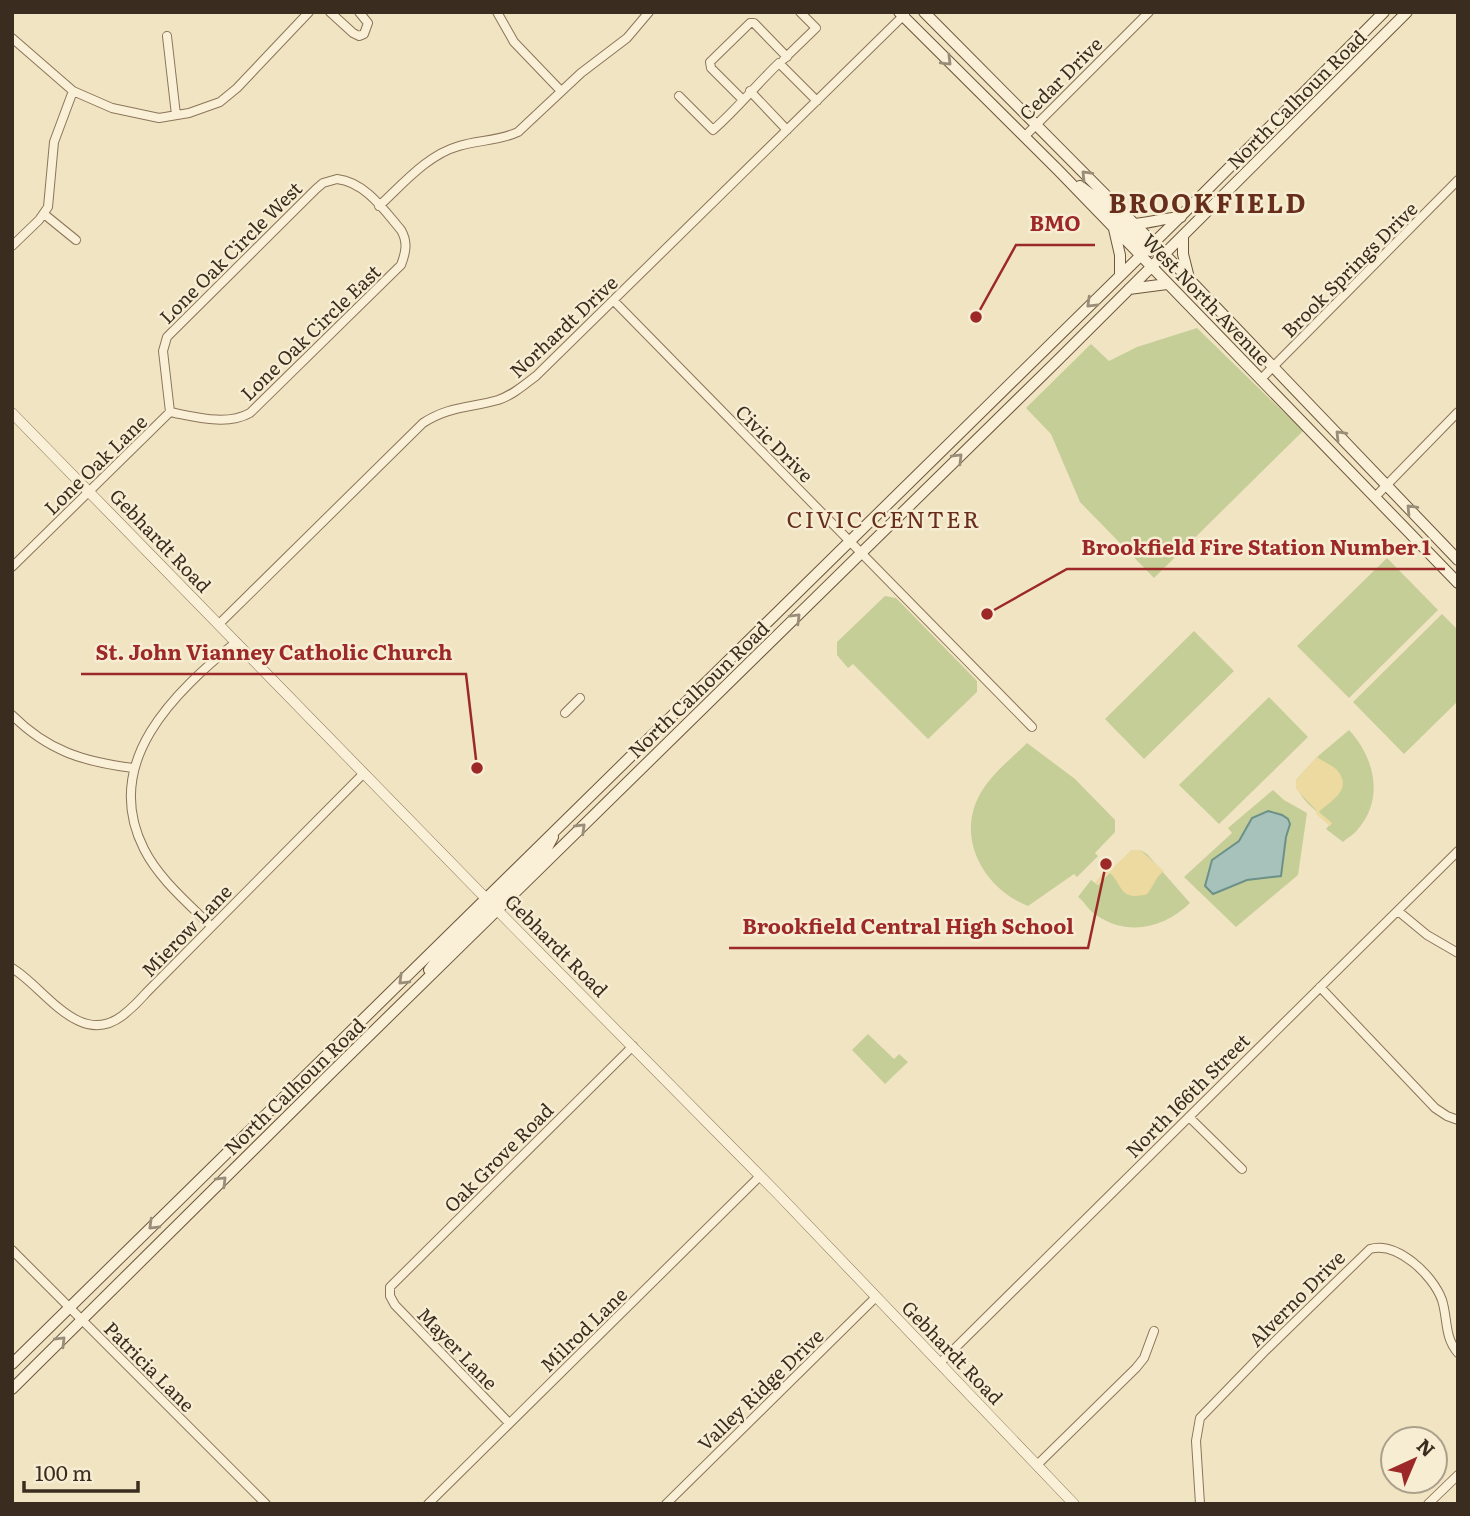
<svg xmlns="http://www.w3.org/2000/svg" width="1470" height="1516" font-family="Literata,serif">
<rect width="100%" height="100%" fill="#f0e4c3"/>
<path fill="#c6ce97" d="M1197,328L1303,431L1154,578L1080,502L1051,434L1026,408L1091,344L1109,361L1137,347Z
M1387,558L1438,610L1349,698L1297,646Z
M885,596L896,598L977,681V692L928,739L853,664L848,668L837,655V642Z
M1442,614L1458,630V701L1404,754L1353,702Z
M1194,631L1234,671L1144,759L1105,719Z
M1269,697L1308,737L1219,824L1179,785Z
M1349,730C1374,757 1385,798 1358,829C1353,836 1348,837 1343,842L1326,829L1331,823C1318,812 1296,798 1296,780L1317,757Z
M1027,743L1075,779L1115,820V832L1095,853L1098,856L1077,877L1074,874L1028,906C985,889 956,840 979,796C990,775 1011,759 1027,743Z
M1273,790L1284,800L1307,813L1298,875L1236,927L1184,877L1232,833L1228,828Z
M1132,850H1140L1147,854L1190,903C1164,928 1128,937 1096,915C1087,909 1085,902 1078,897L1091,880L1098,885Z
M868,1034L894,1059L899,1054L908,1062L885,1084L852,1050Z"/>
<path fill="#ecdaa0" d="M1317,757C1323,762 1331,764 1337,770C1354,790 1330,801 1319,812L1332,823L1330,826L1316,814L1317,811L1296,789V780Z
M1132,850H1140L1164,871C1156,876 1153,887 1147,894C1119,902 1123,884 1109,872L1097,885L1095,883L1106,869L1109,871Z"/>
<path fill="#a6c2bb" stroke="#6c9189" stroke-width="2" d="M1268,811L1282,815L1288,819L1290,824L1286,837L1281,876L1247,880L1213,894L1205,886L1212,860L1239,841L1252,818Z"/>
<g fill="none" stroke-linecap="round" stroke-linejoin="round">
<g stroke="#8b7559" stroke-width="10">
<path id="minor" d="M330,12L353,33L359,36L364,34L368,23L359,12
M497,12L514,42L561,91
M167,36L176,115
M12,38L73,91L112,108L159,118L189,113L220,102L237,88L309,12
M784,59L816,28L800,12
M750,91L787,130
M679,96L713,130C737,109 756,85 779,63L817,101
M742,99L711,68L710,62L750,23H754L787,57
M1024,137L1149,12
M337,179C365,182 384,210 401,230C408,242 406,252 401,265L250,413C227,426 196,417 170,412L163,351L167,337L316,189L323,183Z
M379,206C403,184 427,155 459,146C478,140 499,141 518,132L581,73L627,38L649,12
M44,214L76,240
M12,246L39,220L48,207L54,142L73,91
M614,301L1032,727
M1261,379L1458,180
M1375,497L1458,412
M12,567L170,412
M219,624L423,423C449,406 470,408 498,400C513,395 524,385 536,376L905,14
M565,713L580,698
M12,715C48,751 84,762 133,768
M1398,911L1427,935L1458,953
M211,926C188,903 159,879 144,849C100,762 175,692 236,642
M12,968C45,988 79,1048 122,1016C131,1009 139,1001 146,993L364,773
M1320,987L1435,1108L1447,1116L1458,1120
M1189,1117L1242,1169
M12,1250L266,1504
M940,1363L1458,851
M509,1423L395,1305L390,1296V1287L633,1046
M1037,1465L1136,1368L1144,1358L1154,1331
M428,1504L760,1176
M666,1504L876,1297
M1200,1504L1196,1441L1200,1418L1264,1352L1370,1249C1397,1241 1433,1275 1442,1300C1448,1319 1444,1337 1458,1353
M1428,1504L1458,1475"/>
</g>
<g stroke="#8b7559" stroke-width="11">
<path id="tertiary" d="M12,413L506,919L778,1194L1074,1504"/>
</g>
<g stroke="#6d563c" stroke-width="12">
<path id="secondary" d="M899,12L1058,170L1458,583
M924,12L1190,280L1458,560
M1080,186L1097,199L1150,251
M1134,224C1151,223 1164,218 1181,217
M1114,229L1120,255V275
M1183,236V254L1189,278
M1129,289L1167,284
M498,910L495,904L498,898L546,850L553,837
M429,970L443,952L488,908L487,898
M12,1364L1179,218L1384,12
M12,1389L332,1072L1056,362L1407,12"/>
</g>
<use href="#minor" stroke="#faf0d7" stroke-width="8"/>
<use href="#tertiary" stroke="#faf0d7" stroke-width="10"/>
<use href="#secondary" stroke="#faf0d7" stroke-width="10"/>
</g>
<defs><path id="oneway-chevron" d="M-2-3.5L2.5 0L-2 3.5" fill="none" stroke-width="1.6" stroke-linecap="round" stroke-linejoin="round" transform="scale(1.75)"/></defs>
<g stroke="#9a8e7a">
<use href="#oneway-chevron" transform="translate(947 61) rotate(45)"/>
<use href="#oneway-chevron" transform="translate(1086 175) rotate(-134)"/>
<use href="#oneway-chevron" transform="translate(1091 303) rotate(136)"/>
<use href="#oneway-chevron" transform="translate(1340 435) rotate(-134)"/>
<use href="#oneway-chevron" transform="translate(958 458) rotate(-45)"/>
<use href="#oneway-chevron" transform="translate(1411 509) rotate(-133)"/>
<use href="#oneway-chevron" transform="translate(796 618) rotate(-45)"/>
<use href="#oneway-chevron" transform="translate(581 828) rotate(-44)"/>
<use href="#oneway-chevron" transform="translate(403 980) rotate(136)"/>
<use href="#oneway-chevron" transform="translate(222 1181) rotate(-45)"/>
<use href="#oneway-chevron" transform="translate(153 1225) rotate(136)"/>
<use href="#oneway-chevron" transform="translate(61 1341) rotate(-45)"/>
</g>
<g text-anchor="middle" dominant-baseline="central" stroke-width="5" stroke-linejoin="round" paint-order="stroke">
<g font-size="19" fill="#3a2c1e" stroke="#f7edd3">
<text transform="translate(1060 78) rotate(-45)">Cedar Drive</text>
<text transform="translate(1296 99) rotate(-45)">North Calhoun Road</text>
<text transform="translate(230 252) rotate(-45)">Lone Oak Circle West</text>
<text transform="translate(1349 269) rotate(-45)">Brook Springs Drive</text>
<text transform="translate(1207 299) rotate(46)">West North Avenue</text>
<text transform="translate(563 326) rotate(-43)">Norhardt Drive</text>
<text transform="translate(310 332) rotate(-44)">Lone Oak Circle East</text>
<text transform="translate(775 443) rotate(45)">Civic Drive</text>
<text transform="translate(95 464) rotate(-44)">Lone Oak Lane</text>
<text transform="translate(161 540) rotate(46)">Gebhardt Road</text>
<text transform="translate(698 689) rotate(-44)">North Calhoun Road</text>
<text transform="translate(186 930) rotate(-46)">Mierow Lane</text>
<text transform="translate(557 945) rotate(45)">Gebhardt Road</text>
<text transform="translate(294 1086) rotate(-44)">North Calhoun Road</text>
<text transform="translate(1187 1095) rotate(-45)">North 166th Street</text>
<text transform="translate(498 1157) rotate(-45)">Oak Grove Road</text>
<text transform="translate(1296 1298) rotate(-45)">Alverno Drive</text>
<text transform="translate(583 1329) rotate(-44)">Milrod Lane</text>
<text transform="translate(458 1348) rotate(46)">Mayer Lane</text>
<text transform="translate(953 1352) rotate(46)">Gebhardt Road</text>
<text transform="translate(150 1366) rotate(45)">Patricia Lane</text>
<text transform="translate(760 1389) rotate(-44)">Valley Ridge Drive</text>
</g>
<g font-size="23" letter-spacing="2" fill="#682e1c" stroke="#f7edd3">
<text x="884" y="518">CIVIC CENTER</text>
</g>
<g font-size="26" font-weight="bold" letter-spacing="2" fill="#682e1c" stroke="#f7edd3">
<text x="1208" y="201">BROOKFIELD</text>
</g>
</g>
<path fill="none" stroke="#9c2927" stroke-width="2.5" d="M976 317L1016 245H1095M987 614L1067 569H1445M477 768L466 674H81M1106 864L1088 948H729"/>
<g fill="#9c2927" stroke="#f7edd3" stroke-width="2.5">
<circle cx="976" cy="317" r="7"/>
<circle cx="987" cy="614" r="7"/>
<circle cx="477" cy="768" r="7"/>
<circle cx="1106" cy="864" r="7"/>
</g>
<g font-size="21" text-anchor="middle" font-weight="bold" fill="#9c2927" stroke="#f7edd3" stroke-width="5" stroke-linejoin="round" paint-order="stroke">
<text x="1055" y="231">BMO</text>
<text x="1256" y="555">Brookfield Fire Station Number 1</text>
<text x="274" y="660">St. John Vianney Catholic Church</text>
<text x="908" y="934">Brookfield Central High School</text>
</g>
<rect width="1470" height="1516" fill="none" stroke="#3a2c1e" stroke-width="28"/>
<g transform="translate(1414 1460) rotate(44)"><circle r="33" fill="#f7edd3" stroke="#aba08b" stroke-width="2"/>
<path d="M0-5L12 26L0 18L-12 26Z" fill="#9c2927"/>
<text y="-10" font-size="19" font-weight="bold" text-anchor="middle" fill="#3a2c1e">N</text>
</g>
<path d="M24 1481v10h114v-10" fill="none" stroke="#3a2c1e" stroke-width="3.5"/>
<text x="35" y="1481" font-size="21" fill="#3a2c1e" stroke="#f7edd3" stroke-width="5" paint-order="stroke">100 m</text>
</svg>
